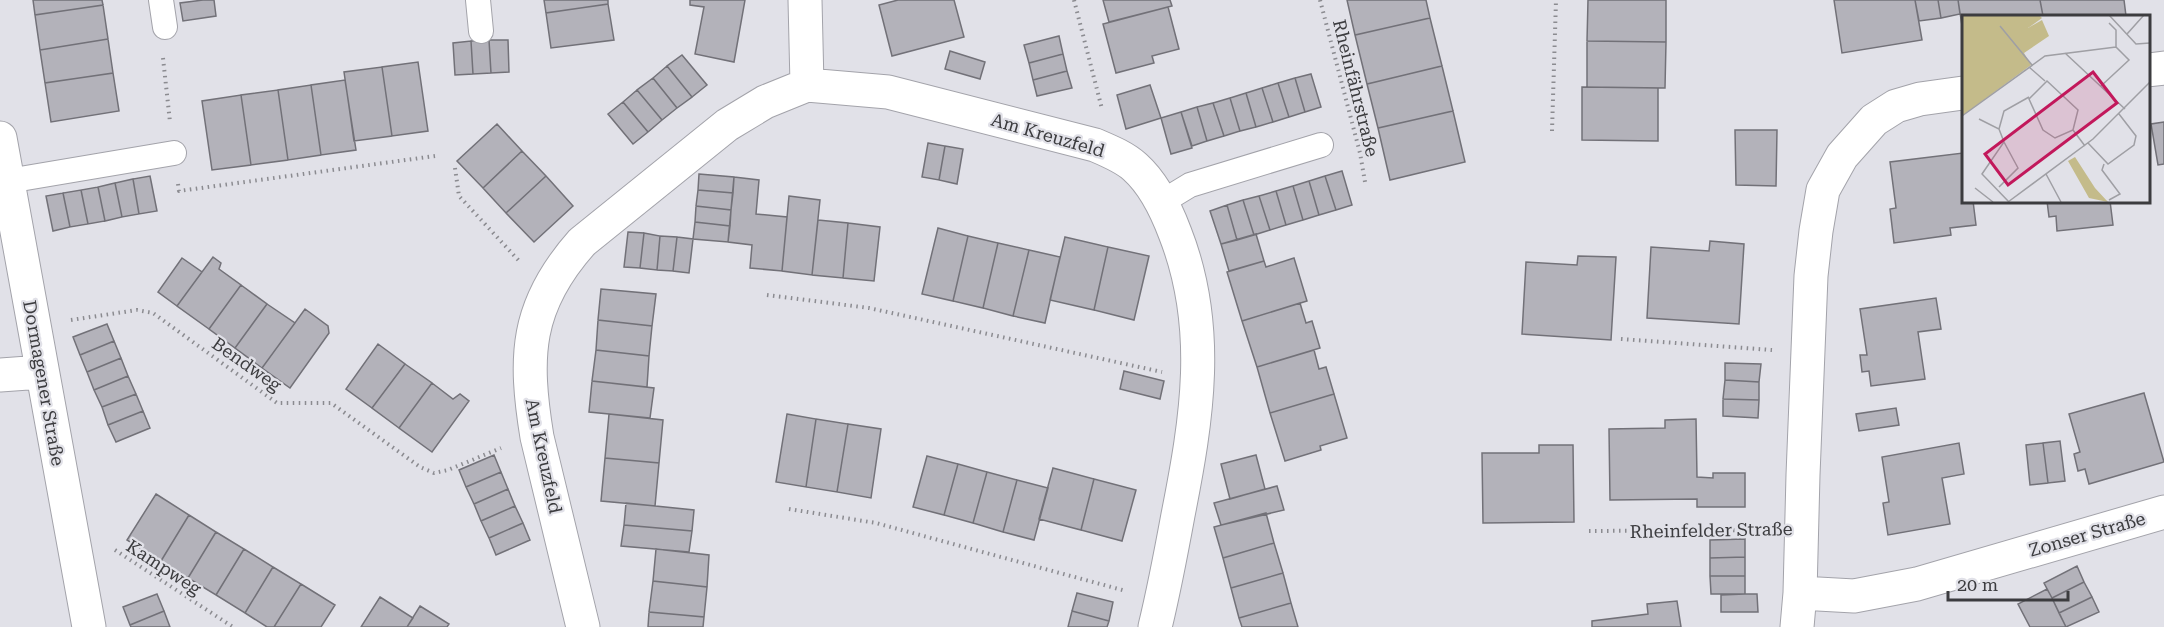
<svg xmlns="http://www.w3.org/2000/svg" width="2164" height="627" font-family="'Roboto Serif',serif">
<rect width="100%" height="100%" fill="#e1e1e8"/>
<path fill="#b3b2ba" stroke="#727178" stroke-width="1.5" d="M33,0H102L103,5L35,15Z
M203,0H214L216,16L183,21L180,3Z
M544,0H608V4L546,13Z
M690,0H745L734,62L695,54L704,7L690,5Z
M898,0H954L964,37L892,56L879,5Z
M1103,0H1170L1172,6L1109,22Z
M1347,0H1426L1430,18L1355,35Z
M1588,0H1666V42L1587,41Z
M1834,0H1915L1922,40L1842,53Z
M1915,0H1938L1941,18L1919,21Z
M1938,0H1958L1960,14L1941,18Z
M1958,0H2040L2043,16H1963V32Z
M2040,0H2124L2126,16H2043Z
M608,4L614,40L551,48L546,13Z
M103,5L108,39L40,50L35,15Z
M1168,7L1179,49L1152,56L1154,63L1116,73L1103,24Z
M1430,18L1442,66L1367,84L1355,35Z
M1059,36L1063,54L1029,63L1024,45Z
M108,39L113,73L45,83L40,50Z
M489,40H508L509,72L491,73Z
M489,40L491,73L473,74L471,41Z
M471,41L473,74L455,75L453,43Z
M1587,41L1666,42L1665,88L1587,87Z
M950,51L985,62L980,79L945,69Z
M1063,54L1067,71L1033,80L1029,63Z
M682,55L707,85L692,97L667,66Z
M418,62L428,131L392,136L382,67Z
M667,66L692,97L677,108L653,78Z
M1442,66L1453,111L1378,128L1367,84Z
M382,67L392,136L354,141L344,72Z
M1067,71L1072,88L1037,96L1033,80Z
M113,73L119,111L51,122L45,83Z
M1311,74L1321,107L1305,112L1295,78Z
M653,78L677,108L662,120L637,90Z
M1295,78L1305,112L1289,117L1278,83Z
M345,80L356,150L321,155L311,85Z
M1278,83L1289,117L1273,122L1262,88Z
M311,85L321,155L288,160L278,90Z
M1150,85L1161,118L1126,129L1117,95Z
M1582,87L1658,88V141L1582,140Z
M1262,88L1273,122L1256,127L1246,93Z
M278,90L288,160L251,165L241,95Z
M637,90L662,120L648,132L623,102Z
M1246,93L1256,127L1240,131L1230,98Z
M241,95L251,165L212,170L202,101Z
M1230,98L1240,131L1224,136L1213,103Z
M623,102L648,132L633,144L608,114Z
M1213,103L1224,136L1207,141L1197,107Z
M1197,107L1207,141L1192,146L1181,112Z
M1453,111L1465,162L1390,180L1378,128Z
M1181,112L1192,148L1171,154L1161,118Z
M2164,122V164L2158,165L2151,124Z
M497,124L522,151L483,188L457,161Z
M1735,130H1777L1776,186L1736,185Z
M928,143L945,146L939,180L922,177Z
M945,146L963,149L957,184L939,180Z
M522,151L546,176L506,213L483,188Z
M1963,153V201H1973L1976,225L1950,228L1951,235L1894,243L1890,209L1896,208L1890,162Z
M1342,171L1352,205L1336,210L1325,176Z
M699,174L734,177L733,193L698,190Z
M150,176L157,211L139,214L133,179Z
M546,176L573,206L534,242L506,213Z
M1325,176L1336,210L1319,215L1309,181Z
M734,177L759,180L756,214L787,217L782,271L750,268L752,245L728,242Z
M133,179L139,214L122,217L115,183Z
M1309,181L1319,215L1303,220L1293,186Z
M115,183L122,217L105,221L98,187Z
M1293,186L1303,220L1286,225L1276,191Z
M98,187L105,221L88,224L81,190Z
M81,190L88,224L70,227L63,193Z
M698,190L733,193L731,210L696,206Z
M1276,191L1286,225L1270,230L1259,196Z
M63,193L70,227L53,231L46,196Z
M789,196L820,200L812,275L782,271Z
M1259,196L1270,230L1254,235L1243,200Z
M1243,200L1254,235L1237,240L1227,205Z
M2047,201H2110L2113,225L2057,231L2056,216L2049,217Z
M1227,205L1237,240L1221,244L1210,211Z
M696,206L731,210L730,226L695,222Z
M818,220L848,223L843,278L812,275Z
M695,222L730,226L728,242L693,239Z
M848,223L880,227L874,281L843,278Z
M938,228L968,236L953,301L922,294Z
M628,232L644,233L640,268L624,267Z
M644,233L660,236L657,270L640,268Z
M1256,234L1264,261L1229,271L1221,244Z
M660,236L677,237L673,271L657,270Z
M968,236L998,243L983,308L953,301Z
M677,237L693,239L689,273L673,271Z
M1065,237L1108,247L1094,310L1050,300Z
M1710,241L1744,244L1739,324L1647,318L1651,247L1709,251Z
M998,243L1029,250L1013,316L983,308Z
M1108,247L1149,256L1134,320L1094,310Z
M1029,250L1060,257L1045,323L1013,316Z
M1578,256L1616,257L1611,340L1522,334L1526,262L1577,265Z
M213,257L221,263L219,269L241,285L209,329L177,306Z
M182,258L202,272L177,306L158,292Z
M1294,258L1307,301L1242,321L1227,272L1264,261L1266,267Z
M241,285L267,304L235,348L209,329Z
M601,289L656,294L652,326L598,320Z
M1936,298L1941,329L1918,332L1925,379L1871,386L1869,371L1862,372L1860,355H1867L1860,309Z
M1300,303L1306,323L1312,321L1320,348L1257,367L1242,321Z
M267,304L295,323L262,368L235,348Z
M305,309L328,326L329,333L290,388L262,368Z
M598,320L652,326L649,356L596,350Z
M107,324L114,341L80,355L73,337Z
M114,341L121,358L87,372L80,355Z
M378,344L405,364L372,408L346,389Z
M596,350L649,356L647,387L592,381Z
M1314,350L1319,369L1326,367L1334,394L1270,413L1257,367Z
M121,358L128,376L94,390L87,372Z
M1725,363L1761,364L1759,382L1725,380Z
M405,364L432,383L399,428L372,408Z
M1124,371L1164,381L1160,399L1120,389Z
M128,376L136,394L102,407L94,390Z
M1725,380L1759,382V400L1723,399Z
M592,381L654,388L650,418L589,412Z
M432,383L453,399L460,394L469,401L432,452L399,428Z
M2144,393L2164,462L2089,484L2085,469L2078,471L2074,454L2080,452L2069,414Z
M136,394L143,411L108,425L102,407Z
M1334,394L1347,438L1320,446L1321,450L1285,461L1270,413Z
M1723,399L1759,400L1758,418L1723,416Z
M1896,408L1899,425L1859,431L1856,414Z
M143,411L150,428L116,442L108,425Z
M609,414L663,420L659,463L605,458Z
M787,414L816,419L806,487L776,482Z
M816,419L848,424L837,492L806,487Z
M1696,419L1697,477L1713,478V473H1745V507H1697V499L1610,500L1609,429L1665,428V420Z
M848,424L881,429L871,498L837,492Z
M2060,441L2065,481L2048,483L2043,443Z
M1959,443L1964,474L1942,478L1950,524L1888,535L1883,503L1889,502L1882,457Z
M2043,443L2048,483L2030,485L2026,445Z
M1539,445H1573L1574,522L1483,523L1482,453H1539Z
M494,455L501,472L466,487L459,470Z
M1256,455L1265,489L1230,499L1221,464Z
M927,456L958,464L944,515L913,507Z
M605,458L659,463L655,506L601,501Z
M958,464L987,472L973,523L944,515Z
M1053,468L1094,479L1081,530L1039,519Z
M501,472L508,489L474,504L466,487Z
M987,472L1017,480L1003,532L973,523Z
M1094,479L1136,490L1122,541L1081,530Z
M1017,480L1048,488L1034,540L1003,532Z
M1277,486L1284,510L1221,525L1214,503Z
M508,489L515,506L481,521L474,504Z
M156,494L189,515L161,561L127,540Z
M626,503L694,510L692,531L624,525Z
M515,506L523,523L489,538L481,521Z
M1266,513L1274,543L1223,558L1214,527Z
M189,515L216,532L188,578L161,561Z
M523,523L530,540L496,555L489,538Z
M624,525L692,531L689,552L621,546Z
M216,532L244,549L216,595L188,578Z
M1745,539V557L1710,558V540Z
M1274,543L1283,573L1231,588L1223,558Z
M244,549L273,567L245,613L216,595Z
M656,549L709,555L707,587L653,581Z
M1745,557V576H1710V558Z
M2077,566L2084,582L2052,598L2044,583Z
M273,567L301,584L274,627H267L245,613Z
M1283,573L1291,603L1239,618L1231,588Z
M1710,576H1745V594H1711Z
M653,581L707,587L704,617L649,612Z
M2084,582L2092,597L2059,613L2052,598Z
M301,584L335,605L321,627H274Z
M2047,589L2052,598L2066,627H2030L2018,604Z
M1077,593L1113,602L1109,621L1072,611Z
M157,594L164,611L130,625L123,607Z
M1745,594H1757L1758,612H1721V595Z
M380,597L413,618L407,627H361Z
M2092,597L2099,612L2066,627L2059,613Z
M1677,601L1681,627H1592V621L1648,614L1647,604Z
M1291,603L1298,627H1242L1239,618Z
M420,606L449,624L447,627H407Z
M164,611L170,627H131L130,625Z
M1072,611L1109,621L1107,627H1068Z
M649,612L704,617L703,627H648Z"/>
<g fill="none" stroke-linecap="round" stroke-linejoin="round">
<g stroke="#a3a3aa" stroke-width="26">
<path id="service" d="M161,0L165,27
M478,0L481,31
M8,181L174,153
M1162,202L1190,185L1321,145"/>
</g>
<g stroke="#a3a3aa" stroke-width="35">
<path id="minor" d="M805,0L807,85
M2148,70L2164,68
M0,138L89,627
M0,375L42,372
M1800,593L1803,475L1811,276L1816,231L1823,190L1842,156L1874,120L1896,106L1920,99L1963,93
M583,627L537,437C524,357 525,306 582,242L727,125L765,102L807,85L888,92L1095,145C1109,151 1124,157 1135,167C1154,184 1166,209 1175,233C1212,327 1197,419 1178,515C1171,553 1164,590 1155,627
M1797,627L1800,593L1854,596L1917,584L2164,512"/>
</g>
<path stroke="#8b8b90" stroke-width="4" stroke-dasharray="1.5 4.5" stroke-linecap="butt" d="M1074,0L1102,109
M1320,0L1360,153L1365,182
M163,58L170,122
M1552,131L1556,0
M455,168L459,196L521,263
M178,184L179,191L435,156
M767,295L869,308L1162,372
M71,320L137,310L153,313L277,403H331L420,467L434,473L448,470L501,448
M1621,339L1772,350
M789,509L876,523L1126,591
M1589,531L1765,530
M115,550L233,627"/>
<use href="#service" stroke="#fff" stroke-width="24"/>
<use href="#minor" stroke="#fff" stroke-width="33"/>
</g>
<g text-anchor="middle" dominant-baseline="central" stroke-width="4.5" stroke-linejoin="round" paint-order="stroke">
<g font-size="18" fill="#3c3c3f" stroke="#e1e1e8">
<text transform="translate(1356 88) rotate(76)">Rheinfährstraße</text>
<text transform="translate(1048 135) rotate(16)">Am Kreuzfeld</text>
<text transform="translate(247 364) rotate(35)">Bendweg</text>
<text transform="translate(44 383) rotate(80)">Dormagener Straße</text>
<text transform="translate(544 456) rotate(78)">Am Kreuzfeld</text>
<text transform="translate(1711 530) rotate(-1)">Rheinfelder Straße</text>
<text transform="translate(2087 534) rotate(-16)">Zonser Straße</text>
<text transform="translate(164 567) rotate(33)">Kampweg</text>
</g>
</g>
<g transform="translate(1962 15)">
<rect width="188" height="188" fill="#e1e1e8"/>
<path d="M0,0H77L80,3L66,13L80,5L87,21L62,38L69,50L0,101ZM113,142L133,173L146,187L127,183L106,146Z" fill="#c4bb8a"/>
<path fill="none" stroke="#9f9fa4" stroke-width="1.5" d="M147,0L174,29L188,28M147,8L154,15V32M38,11L70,50M165,19L182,0M103,38L163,94M67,52L83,66M85,66L116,95L111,115L93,123L81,115L67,84ZM139,71L167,45L154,32M0,101L83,41L154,32M17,104L37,114L42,127L20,159L47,187M37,114L42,96L67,82M111,115L123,131M126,128L146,149L172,130L174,121L157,99M142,149L140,155L158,179L147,185M84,159L99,187M37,172L56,153L42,127M13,173L31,187M46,187L131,124L188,67"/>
<path fill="#c2185b" fill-opacity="0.15" stroke="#c2185b" stroke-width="3" d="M131,57L155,88L46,170L23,139Z"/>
<rect width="188" height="188" fill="none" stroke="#3c3c3f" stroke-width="3"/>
</g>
<path d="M1948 591v9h120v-9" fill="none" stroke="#3c3c3f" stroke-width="3"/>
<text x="1957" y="591" font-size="18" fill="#3c3c3f" stroke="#e1e1e8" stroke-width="4.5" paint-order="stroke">20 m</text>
</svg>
